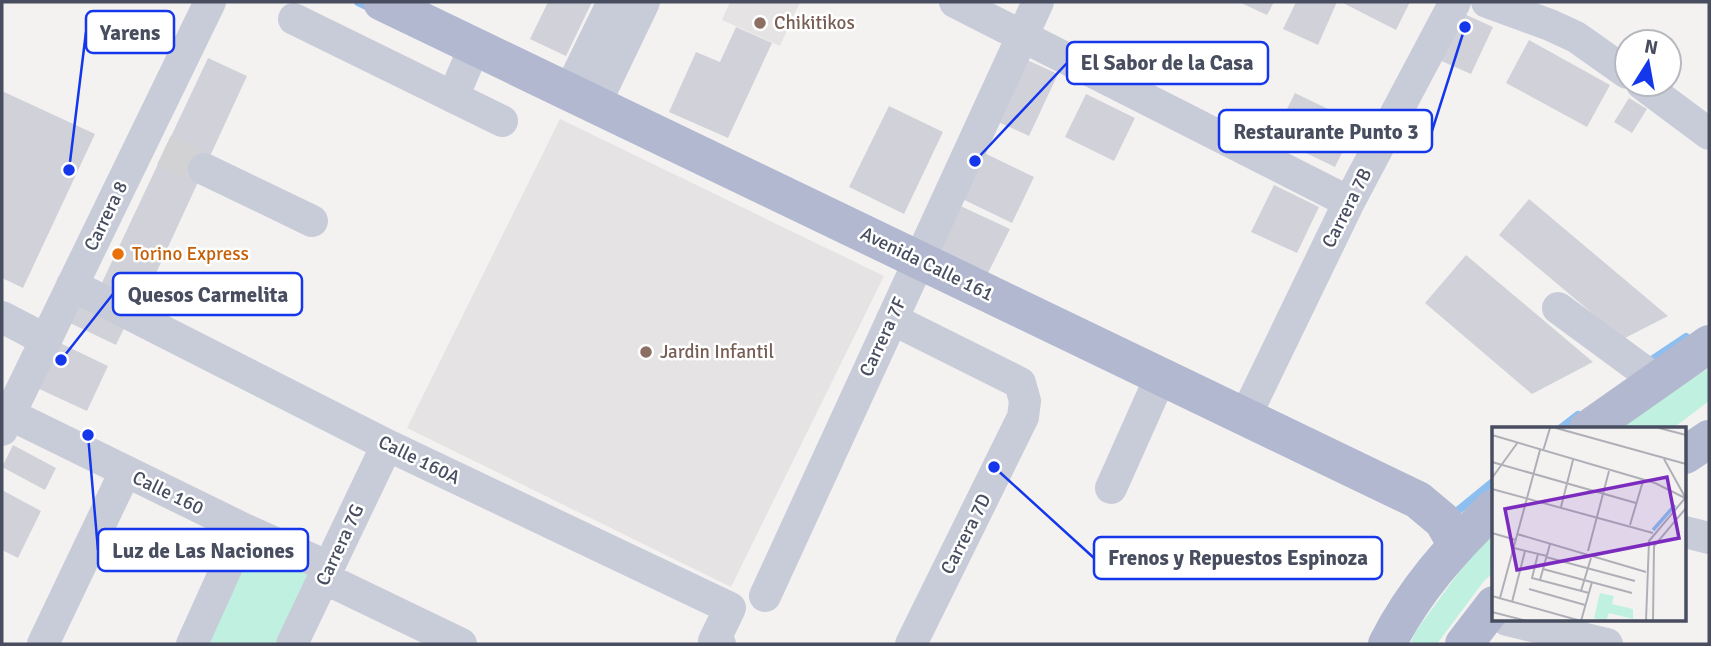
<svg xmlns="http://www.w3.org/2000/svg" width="1711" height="646" font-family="Signika,sans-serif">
<rect width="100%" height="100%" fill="#f4f2f1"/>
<path fill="#e5e3e3" d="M730,2H800L780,46L722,20Z
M560,119L884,276L731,587L407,428Z"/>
<path fill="#c0f1e0" d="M1709,368V401L1672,429H1620L1649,406Z
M1494,532V572L1484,581L1437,644H1410L1416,631L1478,546Z
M243,542L313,576L280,644H193Z"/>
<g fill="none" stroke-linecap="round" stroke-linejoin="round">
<path stroke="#8cbfef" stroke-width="8" d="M358,2L371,8
M1647,363L1686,337
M1560,429L1578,415
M1450,517L1494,481"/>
</g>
<path fill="#d1d2d9" d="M548,2H592L566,56L530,39Z
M1239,2H1274L1267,15Z
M1296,2H1337L1318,45L1283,29Z
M1341,2H1410L1396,30Z
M1460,12L1493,27L1471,74L1439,60Z
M736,27L772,43L728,138L669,112L696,52L720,62Z
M1529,40L1610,85L1587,127L1506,83Z
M208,58L247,76L139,310L98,291Z
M1025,59L1058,74L1029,136L996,121Z
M2,91L95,134L23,288L2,278Z
M1295,93L1357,123L1335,167L1273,137Z
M1086,94L1135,118L1114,161L1065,137Z
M1629,98L1647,109L1632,133L1614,122Z
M889,106L943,132L904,214L849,187Z
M976,149L1034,177L1012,223L954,195Z
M1274,185L1319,207L1297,253L1251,232Z
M1529,199L1668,316L1623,339L1499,235Z
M952,202L1010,229L987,275L930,248Z
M1466,255L1593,362L1532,394L1425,303Z
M81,300L127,322L116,345L70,323Z
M60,343L108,366L87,411L37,388Z
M13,445L56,468L45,490L2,467Z
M2,490L41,511L18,558L2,550Z"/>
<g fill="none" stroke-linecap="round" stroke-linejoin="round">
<path stroke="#d2d1d4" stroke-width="32" stroke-dasharray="32 16" stroke-linecap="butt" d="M164,150L204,169"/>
<path stroke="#c8ccd9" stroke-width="32" d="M955,2L1349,202
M1487,2L1550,25L1576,37L1627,73
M294,19L502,121
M1642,84L1709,134
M569,92L613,2
M453,97L475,46
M595,104L644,2
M204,169L312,221
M72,285L387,445L730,608L714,641L720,644
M1558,308L1656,380
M2,317L46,340
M892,319L1020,383L1025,401L1023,417L911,644
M9,414L244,529L329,567
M1245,417L1349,202L1455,2
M2,430L210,2
M1111,488L1161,376
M1685,532L1709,538
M324,578L461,644
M765,596L1038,2
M1507,620L1607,644
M43,644L125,472
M192,644L244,529
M292,644L387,445"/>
<path stroke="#b1b8d0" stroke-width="38" d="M382,2L1418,500L1443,521L1456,544
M1588,429L1709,344
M1685,455L1709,439
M1387,644C1414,591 1451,549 1494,508
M1464,644L1494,605"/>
</g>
<g fill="#8d6e63" stroke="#fff" stroke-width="2.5">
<circle cx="760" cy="23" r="7"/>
<circle cx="646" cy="352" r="7"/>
</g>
<circle fill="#e8710a" stroke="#fff" stroke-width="2.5" cx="118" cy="254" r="7"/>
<g text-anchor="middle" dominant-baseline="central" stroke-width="5" stroke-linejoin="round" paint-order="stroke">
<g font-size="19" fill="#785e54" stroke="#fff" text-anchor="start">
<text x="774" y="23">Chikitikos</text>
<text x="660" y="352">Jardin Infantil</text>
</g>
<g font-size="19" fill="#484e60" stroke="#fff">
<text transform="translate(1347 208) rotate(-63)">Carrera 7B</text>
<text transform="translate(106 216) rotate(-64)">Carrera 8</text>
<text transform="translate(927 264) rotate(26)">Avenida Calle 161</text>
<text transform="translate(883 337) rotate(-65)">Carrera 7F</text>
<text transform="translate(419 460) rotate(26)">Calle 160A</text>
<text transform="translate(168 493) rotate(26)">Calle 160</text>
<text transform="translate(966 534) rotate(-63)">Carrera 7D</text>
<text transform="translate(340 545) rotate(-65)">Carrera 7G</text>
</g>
<g font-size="19" fill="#c56008" stroke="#fff" text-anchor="start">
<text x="132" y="254">Torino Express</text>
</g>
</g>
<g transform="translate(1492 427)">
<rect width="194" height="194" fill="#f4f2f1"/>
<path d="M108,166L122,169L120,177L141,182V192L117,186L114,194L102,191Z" fill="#c0f1e0"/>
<path fill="none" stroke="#8cbfef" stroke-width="3.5" d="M161,103L183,78"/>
<path fill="none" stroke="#afb0b7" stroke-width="2" d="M64,1L194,37M167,1L194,8M0,8L163,56L193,71M51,24L58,1M172,32L193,70M0,35L144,76M0,51L26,15M0,62L161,106M69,80L81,33M138,98L151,54M0,106L24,113M25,107L154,145M22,121L55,129M96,124L117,44M46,127L40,151L97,166M54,130L143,154M51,142L140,166M48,153L58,117M37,162L93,178M89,164L99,131M0,169L89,194M8,171L48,23M20,175L33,124M0,185L35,194M89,194L100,155M154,194L157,114L194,70M161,194L162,119L194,81"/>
<path fill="#7b2cbf" fill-opacity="0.15" stroke="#7b2cbf" stroke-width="3.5" d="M175,50L187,111L25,143L13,82Z"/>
<rect width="194" height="194" fill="none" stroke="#484e60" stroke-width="3.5"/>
</g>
<path fill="none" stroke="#1437eb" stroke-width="2.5" d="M69 170L86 32M975 161L1067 63M1465 27L1432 131M61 360L113 294M88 435L98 550M994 467L1094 558"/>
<g fill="#1437eb" stroke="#fff" stroke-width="2.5">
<circle cx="69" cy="170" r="7"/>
<circle cx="975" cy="161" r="7"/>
<circle cx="1465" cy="27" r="7"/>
<circle cx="61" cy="360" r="7"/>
<circle cx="88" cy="435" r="7"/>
<circle cx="994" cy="467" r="7"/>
</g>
<g fill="#fff" stroke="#1437eb" stroke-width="2.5">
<rect x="86" y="11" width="88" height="42" rx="7"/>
<rect x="1067" y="42" width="201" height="42" rx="7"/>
<rect x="1219" y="110" width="213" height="42" rx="7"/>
<rect x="113" y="273" width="189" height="42" rx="7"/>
<rect x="98" y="529" width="210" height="42" rx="7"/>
<rect x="1094" y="537" width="288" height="42" rx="7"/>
</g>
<g font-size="21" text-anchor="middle" font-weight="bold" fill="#484e60">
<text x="130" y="40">Yarens</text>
<text x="1167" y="70">El Sabor de la Casa</text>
<text x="1326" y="139">Restaurante Punto 3</text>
<text x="208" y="302">Quesos Carmelita</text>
<text x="203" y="558">Luz de Las Naciones</text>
<text x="1238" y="565">Frenos y Repuestos Espinoza</text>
</g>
<rect width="1711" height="646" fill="none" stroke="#484e60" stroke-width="7"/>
<g transform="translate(1648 63) rotate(11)"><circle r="33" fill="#ffffff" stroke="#b6b8bf" stroke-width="2"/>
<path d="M0-5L12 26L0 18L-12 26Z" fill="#1437eb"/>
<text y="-10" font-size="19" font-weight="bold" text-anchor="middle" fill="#484e60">N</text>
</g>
</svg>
